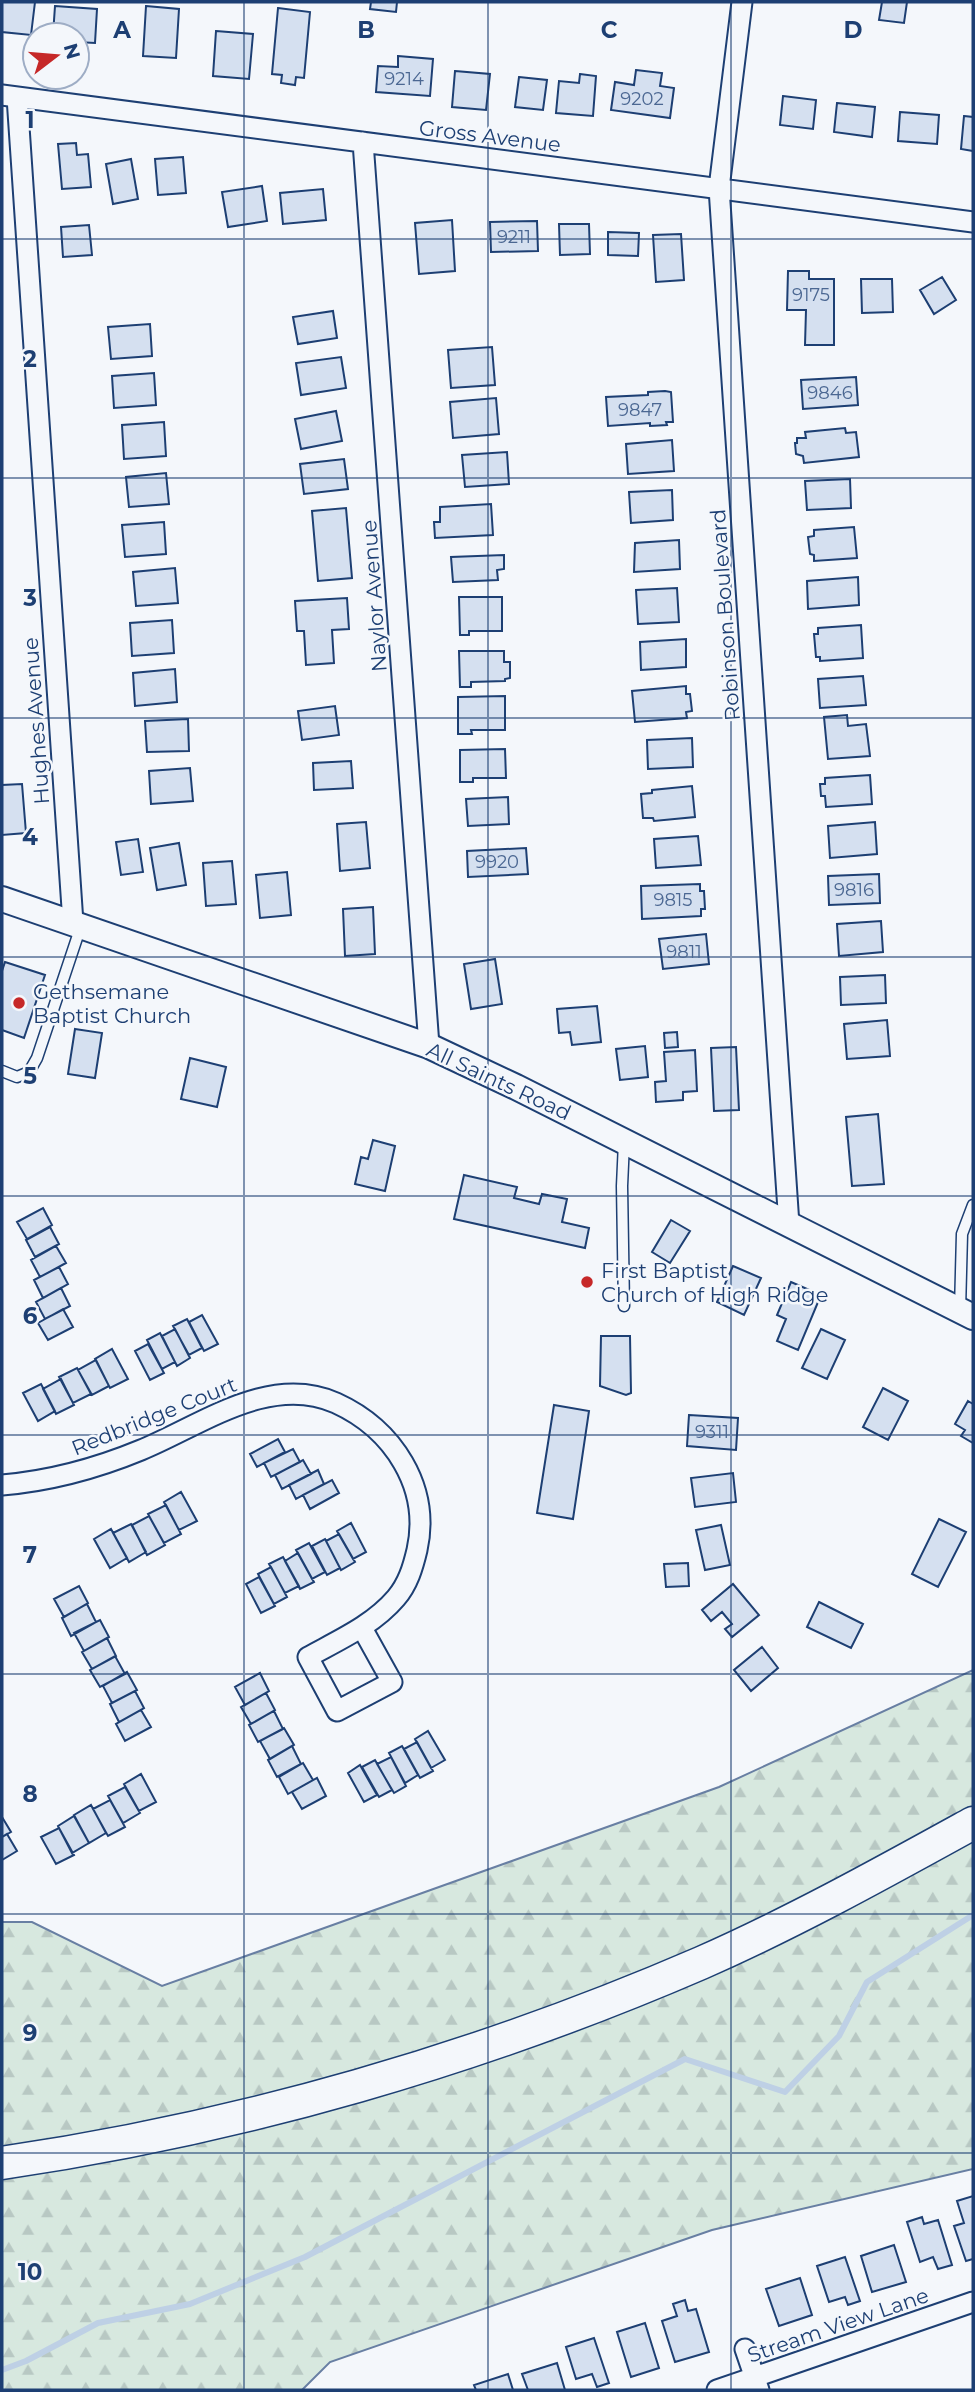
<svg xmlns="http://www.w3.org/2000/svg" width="975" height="2392" font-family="Montserrat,sans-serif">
<defs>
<pattern id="forest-firs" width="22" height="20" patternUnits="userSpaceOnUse" patternTransform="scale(1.75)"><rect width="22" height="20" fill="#d7e8df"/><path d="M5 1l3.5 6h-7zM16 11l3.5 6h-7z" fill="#b8c8c3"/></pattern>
</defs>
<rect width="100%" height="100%" fill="#f4f7fb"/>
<path fill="url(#forest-firs)" stroke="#687fa3" stroke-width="2" d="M973,1670V2169L712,2230L330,2362L302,2390H2V1922H32L162,1986L719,1787Z"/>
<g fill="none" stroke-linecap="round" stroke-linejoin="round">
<path stroke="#bed0e5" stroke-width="6" d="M2,2370L26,2361L98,2323L190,2304L305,2257L685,2059L785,2092L839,2036L867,1982L973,1915"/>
</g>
<path fill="#d5e0f0" stroke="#1d3f73" stroke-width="2" d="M2,2H35L31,35L2,32Z
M371,2H397L396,12L370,9Z
M882,2H907L904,23L879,20Z
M55,6L97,9L95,43L77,42V35H53Z
M146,6L179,9L176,58L143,56Z
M278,8L310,12L304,78L296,77L295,85L281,83L282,75L272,74Z
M216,31L253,34L249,79L213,76Z
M398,56L433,59L430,96L376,92L378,66L398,67Z
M636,70L662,73L660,86L674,88L670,118L611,110L615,82L634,85Z
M455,71L490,74L486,110L452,107Z
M580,74L596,76L593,116L556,113L559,81L579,83Z
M519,77L547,80L543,110L515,107Z
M783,96L816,100L813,129L780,125Z
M837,103L875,107L872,137L834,132Z
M900,112L939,115L937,144L898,141Z
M964,116L973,117V151L961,149Z
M76,143L77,155L88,154L91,187L62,189L58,144Z
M183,157L186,193L158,195L155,159Z
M131,159L138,199L113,204L106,164Z
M262,186L267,221L228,227L222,192Z
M323,189L326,220L283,224L280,193Z
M452,220L455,271L419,274L415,223Z
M537,221L538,251L491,252L490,222Z
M559,224H589L590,254L560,255Z
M89,225L92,255L63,257L61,227Z
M608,232L639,233L638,256L608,255Z
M681,234L684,280L656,282L653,235Z
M788,271H809V279H834V345H805L806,310H787Z
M942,277L956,300L934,314L920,290Z
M861,279H892L893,312L862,313Z
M333,311L337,338L298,344L293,317Z
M150,324L152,356L111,359L108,327Z
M492,347L495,385L451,388L448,350Z
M341,357L346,388L301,395L296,363Z
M154,373L156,405L114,408L112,376Z
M856,377L858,405L803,409L801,380Z
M665,391L671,392L673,422H666L667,425L650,426V423L608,426L606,397L648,395V392Z
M496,398L499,434L453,438L450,402Z
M336,411L342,441L301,449L295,419Z
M164,422L166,456L124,459L122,425Z
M845,428L846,433L856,432L859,457L804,463L803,456L796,454L795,443H797V438H806L805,432Z
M672,440L674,471L628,474L626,444Z
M507,452L509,484L465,487L462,455Z
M344,459L348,489L304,494L300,464Z
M166,473L169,504L129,507L126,477Z
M850,479L851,508L807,510L805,481Z
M672,490L673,520L631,523L629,492Z
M491,504L493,535L435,538L434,522H440V507Z
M346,508L352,578L318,581L312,511Z
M164,522L166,554L125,557L122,525Z
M854,527L857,558L814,561V555L810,554L808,537L814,536V530Z
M679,540L680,569L634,572L635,543Z
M504,555V569L497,570L498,580L453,582L451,557Z
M175,568L178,603L136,606L133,572Z
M858,577L859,605L808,609L807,581Z
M677,588L679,622L638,624L636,590Z
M459,597H502V631H469V635H460Z
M347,598L349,629L332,630L334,663L306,665L304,631H297L295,601Z
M172,620L174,653L132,656L130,623Z
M861,625L863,658L820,661V657H816L814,634H818V628Z
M686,639V667L641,670L640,642Z
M459,651H504V662H510V678L505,679V681L471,682V687H460Z
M175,669L177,702L135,706L133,673Z
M863,676L866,705L820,708L818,679Z
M686,686V694H690L692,711L686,712L687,718L635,722L632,691Z
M505,696V730H471L472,734H458V697Z
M335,706L339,735L302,740L298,711Z
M847,715L848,726L866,724L870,756L828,759L824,717Z
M188,719L189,751L147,752L145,721Z
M692,738L693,767L648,769L647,740Z
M505,749L506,778H473V782H460V750Z
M351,761L353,788L314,790L313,763Z
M190,768L193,801L151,804L149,771Z
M870,775L872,804L826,807L825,796H821L820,784H825V778Z
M22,784L26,833L2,835V785Z
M692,786L695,817L654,821L653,818H643L641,794L652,793V790Z
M508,797L509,824L468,826L466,799Z
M366,822L370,868L340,871L337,824Z
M875,822L877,854L830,858L828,826Z
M698,836L701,865L656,868L654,839Z
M138,839L143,872L121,875L116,842Z
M179,843L186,885L157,890L150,848Z
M526,848L528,874L468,877L467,851Z
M232,861L236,904L206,906L203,863Z
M287,872L291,915L260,918L256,875Z
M879,874L880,903L829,905L828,876Z
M700,884V891H704L705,909H701V916L642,919L641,886Z
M373,907L375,954L345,956L343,909Z
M881,921L883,952L839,956L837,924Z
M706,934L709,964L663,969L659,939Z
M495,959L502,1004L471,1009L464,964Z
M5,962L45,975L24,1038L2,1030V971Z
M885,975L886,1003L841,1005L840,977Z
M597,1006L601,1042L572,1045L570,1032L559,1033L557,1009Z
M887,1020L890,1056L847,1059L844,1024Z
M75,1029L102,1033L95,1078L68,1074Z
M677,1032L678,1047L665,1048L664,1033Z
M645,1046L648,1077L620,1080L616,1049Z
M736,1047L739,1110L714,1111L711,1048Z
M695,1050L697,1091L683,1092V1100L656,1102L655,1082L666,1081L664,1052Z
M190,1058L226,1067L217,1107L181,1099Z
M878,1114L884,1184L852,1186L846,1117Z
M373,1140L395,1146L385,1191L355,1184L361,1157L368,1159Z
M464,1175L517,1187L514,1198L539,1204L542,1194L567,1199L562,1222L589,1228L585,1248L454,1219Z
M43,1208L52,1225L27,1239L17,1222Z
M671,1220L690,1231L670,1263L652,1252Z
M50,1227L59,1244L35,1257L26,1240Z
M56,1246L66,1263L40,1277L31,1260Z
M733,1266L761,1278L744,1315L717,1302Z
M59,1267L68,1284L43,1298L34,1280Z
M791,1282L821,1295L798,1350L777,1341L786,1319L777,1315Z
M61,1288L70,1306L45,1319L36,1302Z
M63,1309L73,1327L48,1340L38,1323Z
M202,1315L218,1344L204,1351L189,1322Z
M187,1319L202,1348L189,1355L173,1326Z
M175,1329L190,1358L177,1366L162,1336Z
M821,1329L845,1340L827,1379L802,1368Z
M160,1333L175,1362L162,1369L147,1340Z
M601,1336H630L631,1393L626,1395L600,1386Z
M148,1344L164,1373L150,1380L135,1351Z
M112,1349L128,1379L110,1388L95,1359Z
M96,1360L109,1386L92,1395L78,1370Z
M77,1368L91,1394L73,1403L59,1377Z
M61,1379L74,1405L56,1414L43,1389Z
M41,1384L55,1411L38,1421L23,1393Z
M883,1388L908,1401L888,1440L863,1427Z
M968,1401L973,1404V1443L961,1436L965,1430L955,1424Z
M554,1405L589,1411L573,1519L537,1513Z
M689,1415L738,1418L736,1450L687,1446Z
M278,1439L285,1452L257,1467L250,1454Z
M293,1449L300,1462L271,1477L264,1463Z
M303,1460L311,1474L282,1489L275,1475Z
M318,1470L324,1484L296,1499L289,1485Z
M733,1473L736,1502L695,1507L691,1478Z
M332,1480L339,1493L310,1509L303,1495Z
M181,1492L197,1521L179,1530L164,1502Z
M166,1505L181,1534L164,1543L148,1514Z
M149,1516L165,1545L147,1555L132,1525Z
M939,1519L966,1532L938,1587L912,1574Z
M351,1523L366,1552L353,1559L337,1531Z
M131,1524L146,1552L129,1562L113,1533Z
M721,1525L730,1565L705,1570L696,1530Z
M111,1529L127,1558L110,1568L94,1539Z
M339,1534L355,1562L341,1570L326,1541Z
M325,1539L340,1568L327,1575L312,1546Z
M309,1543L325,1572L312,1579L296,1550Z
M298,1553L314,1582L300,1589L285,1561Z
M283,1557L299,1586L285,1593L269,1564Z
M688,1563L689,1586L666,1587L664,1564Z
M271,1567L287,1597L274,1604L258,1574Z
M259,1577L275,1606L261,1613L246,1584Z
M733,1584L759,1615L732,1637L725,1629L732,1624L722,1612L711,1621L702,1610Z
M79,1586L88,1603L64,1617L54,1599Z
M819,1602L863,1624L851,1648L807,1627Z
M87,1604L96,1622L71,1636L62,1618Z
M100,1620L109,1637L84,1651L74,1633Z
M107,1638L116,1656L92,1669L82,1652Z
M762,1647L778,1668L751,1691L734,1670Z
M115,1656L125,1674L100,1687L90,1670Z
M127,1672L137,1690L112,1703L103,1686Z
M260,1673L269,1691L245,1705L235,1687Z
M135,1691L144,1708L119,1722L110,1704Z
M266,1693L275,1710L251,1724L241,1707Z
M141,1710L151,1727L125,1741L116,1724Z
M274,1711L283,1729L258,1742L249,1725Z
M284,1728L294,1745L270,1759L260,1741Z
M428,1731L445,1760L431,1768L415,1739Z
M417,1742L433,1771L420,1778L404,1749Z
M292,1746L301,1764L277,1777L268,1760Z
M402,1746L418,1775L405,1783L389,1753Z
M391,1757L406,1786L394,1793L377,1764Z
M375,1760L392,1790L379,1797L362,1767Z
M303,1763L313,1780L288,1794L279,1777Z
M360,1765L377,1795L364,1802L348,1773Z
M141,1774L156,1802L139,1811L124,1784Z
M317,1778L326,1796L302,1809L292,1792Z
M125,1787L140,1813L123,1823L108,1796Z
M110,1800L125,1827L108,1836L93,1809Z
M91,1805L106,1833L89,1843L74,1815Z
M74,1816L89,1843L72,1853L58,1826Z
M2,1817L11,1832L2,1837Z
M59,1828L74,1855L56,1864L41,1837Z
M7,1834L17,1851L2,1860V1837Z
M973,2196V2259L966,2261L954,2226L964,2223L957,2201Z
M922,2217L924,2224L938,2220L952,2265L938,2269L933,2257L920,2262L907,2222Z
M894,2245L906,2282L872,2292L861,2256Z
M845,2257L860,2301L848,2305L845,2297L829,2302L817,2266Z
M800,2278L812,2315L779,2326L766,2289Z
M685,2300L688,2311L696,2309L709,2352L675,2362L662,2321L677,2316L673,2304Z
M645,2323L659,2368L631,2377L617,2332Z
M594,2338L609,2383L597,2387L592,2374L576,2379L566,2347Z
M557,2363L565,2390H528L522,2374Z
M508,2374L513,2390H476L474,2385Z"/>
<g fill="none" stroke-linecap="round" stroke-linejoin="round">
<g stroke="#1d3f73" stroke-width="13">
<path id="service" d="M2,1071L17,1077L29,1072L37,1058L81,926
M624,1306L622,1186L624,1142
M960,1310L962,1234L973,1205"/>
</g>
<g stroke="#1d3f73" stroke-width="23">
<path id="minor" d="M742,2L719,188L789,1225
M2,95L973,222
M17,97L73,923
M363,142L429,1046
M2,1485C50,1481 95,1469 141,1450C200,1426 269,1373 336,1403C393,1429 431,1487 417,1550C413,1567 408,1584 396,1598C373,1625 339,1640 308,1657L337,1711L392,1682L362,1628
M745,2349L759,2390
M717,2390L973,2302"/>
</g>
<g stroke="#1d3f73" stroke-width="28">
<path id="tertiary" d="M2,899L429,1046L516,1087L973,1317"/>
</g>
<g stroke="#1d3f73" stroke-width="35">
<path id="primary" d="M2,2163C241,2128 479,2059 701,1963C794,1922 884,1872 973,1823"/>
</g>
<use href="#service" stroke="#f4f7fb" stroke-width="10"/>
<use href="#minor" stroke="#f4f7fb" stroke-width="19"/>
<use href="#tertiary" stroke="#f4f7fb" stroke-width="24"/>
<use href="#primary" stroke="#f4f7fb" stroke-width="32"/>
</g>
<path fill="none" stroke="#1d3f73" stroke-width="2" stroke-opacity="0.55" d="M244,2V2390M488,2V2390M731,2V2390M2,239H973M2,478H973M2,718H973M2,957H973M2,1196H973M2,1435H973M2,1674H973M2,1914H973M2,2153H973"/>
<g fill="#c62828" stroke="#f4f7fb" stroke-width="2.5">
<circle cx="19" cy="1003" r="7"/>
<circle cx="587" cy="1282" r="7"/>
</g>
<g text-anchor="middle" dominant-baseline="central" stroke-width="5" stroke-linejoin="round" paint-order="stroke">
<g font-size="18" fill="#4b6792">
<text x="404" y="79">9214</text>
<text x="642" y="99">9202</text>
<text x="514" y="237">9211</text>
<text x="811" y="295">9175</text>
<text x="830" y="393">9846</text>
<text x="640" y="410">9847</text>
<text x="497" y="862">9920</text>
<text x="854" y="890">9816</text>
<text x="673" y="900">9815</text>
<text x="684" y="952">9811</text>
<text x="712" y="1432">9311</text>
</g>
<g font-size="21" fill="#1d3f73" stroke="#f4f7fb">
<text transform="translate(490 136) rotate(7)">Gross Avenue</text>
<text transform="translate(374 596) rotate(-94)">Naylor Avenue</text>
<text transform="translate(725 615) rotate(-94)">Robinson Boulevard</text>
<text transform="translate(36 721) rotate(-94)">Hughes Avenue</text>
<text transform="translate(499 1081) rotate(25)">All Saints Road</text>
<text transform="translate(154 1416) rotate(-22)">Redbridge Court</text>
<text transform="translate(838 2325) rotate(-19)">Stream View Lane</text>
</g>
<g font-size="21" fill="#1d3f73" stroke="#f4f7fb" text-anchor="start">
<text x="33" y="991">Gethsemane<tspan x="33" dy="24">Baptist Church</tspan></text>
<text x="601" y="1270">First Baptist<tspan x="601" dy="24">Church of High Ridge</tspan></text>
</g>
</g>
<g font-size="23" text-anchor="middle" font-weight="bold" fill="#1d3f73" stroke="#f4f7fb" stroke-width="5" stroke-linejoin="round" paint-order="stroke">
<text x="122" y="38">A</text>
<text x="366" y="38">B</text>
<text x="609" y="38">C</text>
<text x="853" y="38">D</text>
<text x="30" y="128">1</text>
<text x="30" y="367">2</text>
<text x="30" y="606">3</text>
<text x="30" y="845">4</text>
<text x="30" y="1084">5</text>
<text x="30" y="1324">6</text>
<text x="30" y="1563">7</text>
<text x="30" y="1802">8</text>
<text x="30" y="2041">9</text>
<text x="30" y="2280">10</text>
</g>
<rect width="975" height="2392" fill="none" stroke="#1d3f73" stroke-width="7"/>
<g transform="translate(56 56) rotate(74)"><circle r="33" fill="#f4f7fb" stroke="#9eadc5" stroke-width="2"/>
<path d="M0-5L12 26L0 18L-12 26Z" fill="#c62828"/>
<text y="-10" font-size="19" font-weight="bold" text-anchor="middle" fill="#1d3f73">N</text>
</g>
</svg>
